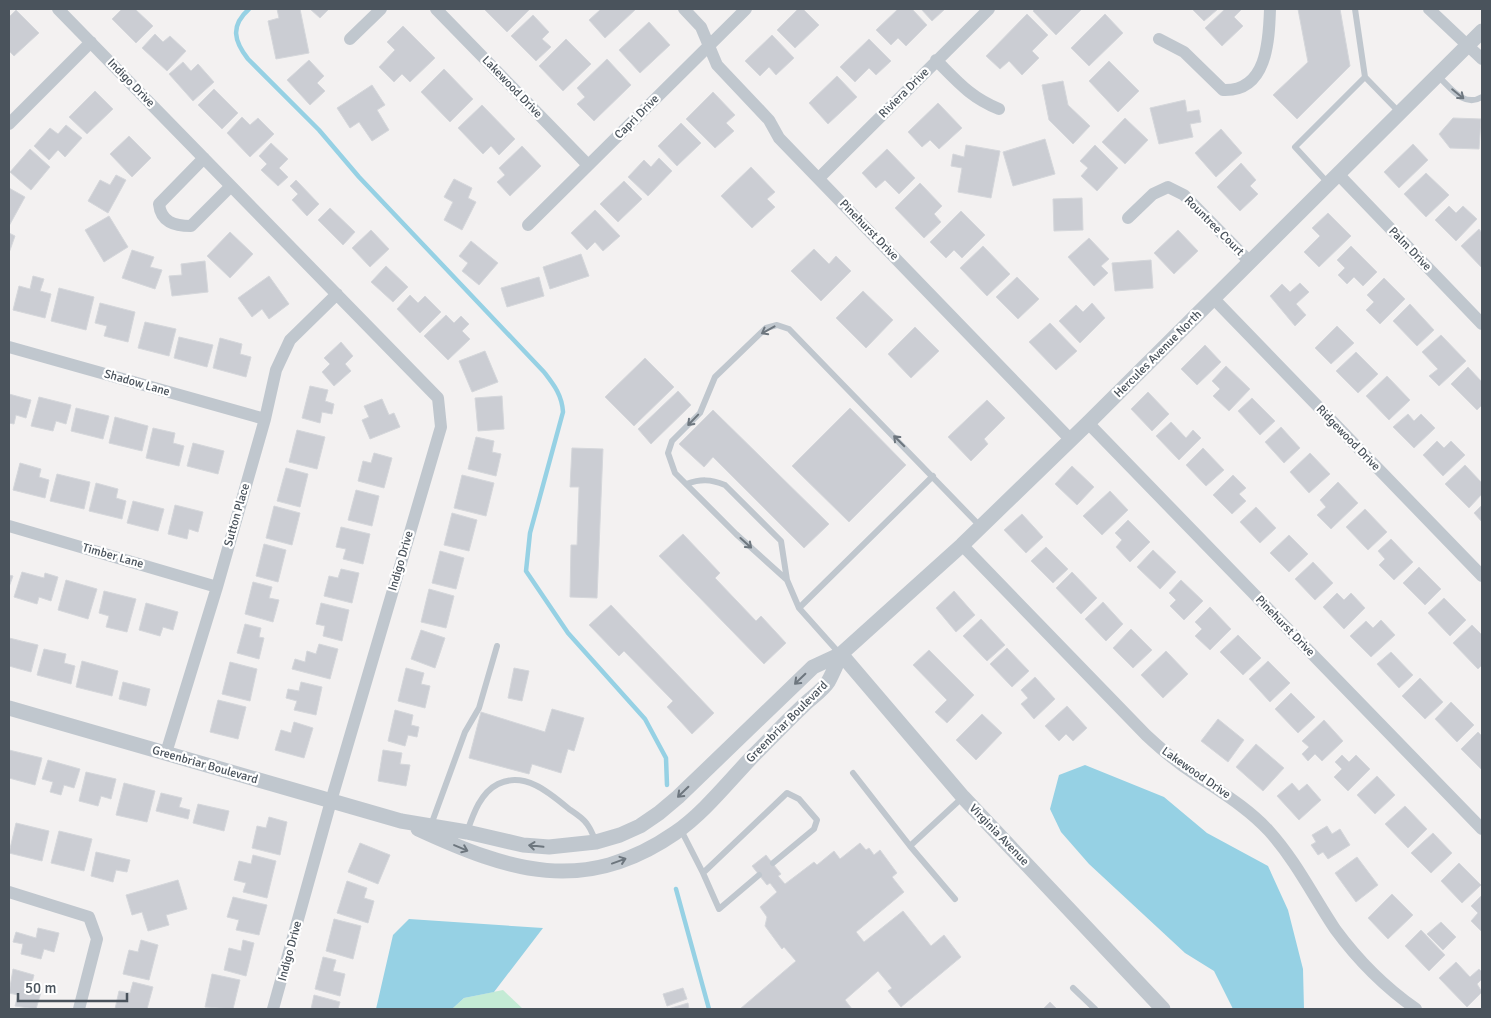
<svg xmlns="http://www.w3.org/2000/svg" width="1491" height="1018" font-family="Signika,sans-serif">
<rect width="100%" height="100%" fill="#f3f1f1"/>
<path fill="#c4ebd5" d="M503,990L523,1009H452L464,998Z"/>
<path fill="#96d1e4" d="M1085,765L1164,797L1207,833L1268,866L1288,910L1303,969L1304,1009H1233L1214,971L1185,953L1089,864L1061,832L1050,809L1059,775Z
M409,919L543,928L494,992L464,998L452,1009H376L393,935Z"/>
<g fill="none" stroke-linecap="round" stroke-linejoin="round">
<path stroke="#96d1e4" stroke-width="4.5" d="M249,9C230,26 234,41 248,59L319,130L359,177L544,372C554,385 562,395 563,412L530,533L526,571L568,633L645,719L666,758L667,785
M676,889L709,1009"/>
</g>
<path fill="#cbcdd3" stroke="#d5d7db" d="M122,9H135L153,26L136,43L112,19Z
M277,9H300L309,53L276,59L268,21L279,18Z
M310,9H329L320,18Z
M484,9H530L507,32Z
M601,9H636L605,38L589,20Z
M798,9H803L819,25L795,48L777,30Z
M898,9H912L927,25L906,46L898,38L891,45L876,30Z
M921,9H945L932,21Z
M1035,9H1082L1056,35L1033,11Z
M1192,9H1218L1204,21Z
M1225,9H1239L1241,10L1234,17L1243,26L1222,46L1205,28Z
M1298,9H1340L1350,66L1297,119L1273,95L1308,62Z
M16,10L39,33L14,56L9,51V17Z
M1027,14L1048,35L1032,51L1039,58L1022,75L1009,61L1000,69L986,56Z
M1105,14L1123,33L1089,66L1071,48Z
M533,15L549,32L542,39L551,47L536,61L511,36Z
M649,22L670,45L640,73L619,50Z
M403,26L435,58L410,82L402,74L394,82L379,67L395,50L387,42Z
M155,34L163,42L170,36L186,51L167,71L142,48Z
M772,35L794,58L776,75L769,67L760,76L745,61Z
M566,39L591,64L563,91L539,66Z
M869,39L891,61L876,75L869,68L855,82L840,67Z
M607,59L631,85L594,121L577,104L585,97L577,88Z
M309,60L324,76L317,83L325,91L310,105L287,80Z
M1109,61L1139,91L1118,112L1089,81Z
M183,62L191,71L198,64L214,82L193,101L169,74Z
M444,69L473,99L450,122L421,92Z
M837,76L857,97L828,124L809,103Z
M1063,81L1068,105L1090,126L1073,144L1049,120L1042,85Z
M372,85L385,105L377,110L389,130L372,141L359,122L350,128L337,108Z
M214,89L238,113L222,129L198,105Z
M95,91L113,109L87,134L69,117Z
M713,92L735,115L726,123L734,131L715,148L686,119Z
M1185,100L1187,112L1199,110L1201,122L1190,124L1193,137L1159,144L1150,108Z
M938,103L962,128L939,149L930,140L922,147L908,132Z
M482,105L515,139L499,155L491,146L483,154L458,128Z
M242,117L250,125L258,118L274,134L250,157L227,133Z
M1125,118L1148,140L1125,164L1102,142Z
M1453,118L1481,119L1479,149L1450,148L1439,134Z
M681,123L701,143L677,166L658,146Z
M66,125L82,138L65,157L58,150L49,160L34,146L50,128L58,134Z
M1221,129L1242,153L1216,177L1195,153Z
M129,136L151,158L132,177L110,154Z
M1045,139L1055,174L1013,186L1003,152Z
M271,143L288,159L279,168L288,177L278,186L261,170L267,164L259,156Z
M1413,144L1428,160L1399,188L1384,172Z
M966,145L1000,151L991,198L958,192L962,168L951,166L953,154L964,157Z
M1095,145L1118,168L1097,191L1081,176L1088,168L1080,161Z
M522,146L541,166L510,196L497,182L505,175L499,168Z
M30,149L50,167L31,190L10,172Z
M887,149L915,178L899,194L885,180L876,188L862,173Z
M659,158L672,171L648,196L628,177L644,160L651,167Z
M1241,163L1256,180L1250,186L1258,194L1240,211L1217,187Z
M751,167L775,192L767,199L775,207L752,228L721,196Z
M1426,173L1449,195L1426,217L1404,194Z
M116,175L126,180L108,213L88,201L100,180L110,185Z
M454,179L472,188L468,198L476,202L462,230L444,220L453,202L444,197Z
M296,180L319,204L307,216L292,200L298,194L290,186Z
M624,181L642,199L618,222L600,204Z
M920,183L942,206L934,214L941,222L924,238L895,208Z
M9,188L25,197L9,226Z
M1082,198L1083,230L1054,231L1053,199Z
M1449,206L1456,213L1463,206L1477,219L1456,241L1435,220Z
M330,208L355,232L343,245L318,220Z
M595,210L620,236L603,251L595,242L587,250L571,233Z
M961,211L985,235L962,258L954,250L946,258L930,242Z
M1328,213L1351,236L1319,267L1304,252L1320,236L1312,228Z
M109,216L128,247L104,262L85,230Z
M1479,229L1482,233V268L1461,246Z
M371,230L389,249L370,267L352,248Z
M1178,230L1198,251L1174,274L1154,253Z
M230,232L253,254L230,278L207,256Z
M9,233L15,236L9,253Z
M1089,238L1109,259L1101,266L1108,273L1094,286L1068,257Z
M471,241L498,263L479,285L462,271L468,263L459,256Z
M983,246L1010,274L987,296L960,268Z
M1351,246L1377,272L1363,286L1354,277L1347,284L1338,275L1345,268L1337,260Z
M814,249L829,264L836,256L851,271L821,301L791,271Z
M132,250L154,257L150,267L162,270L155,289L122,278Z
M581,254L589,276L550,289L543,267Z
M1151,260L1153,288L1115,291L1112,263Z
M205,261L208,292L172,296L169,276L182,275L181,264Z
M386,266L408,287L393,302L371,282Z
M33,276L44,279L40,291L51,294L45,318L13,310L19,286L30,289Z
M269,276L289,304L269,319L262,309L252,317L238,298Z
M539,277L544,296L507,307L501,288Z
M1017,277L1039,299L1018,319L996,297Z
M1384,278L1405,299L1380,324L1366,310L1374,302L1367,295Z
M1300,283L1309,292L1296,304L1306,315L1295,326L1270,296L1282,284L1290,292Z
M59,288L94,297L86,330L51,321Z
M863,291L893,320L866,348L836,318Z
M410,295L418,303L425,296L441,312L420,333L397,309Z
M100,303L135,312L128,342L104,336L107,326L95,323Z
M1092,303L1105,318L1080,343L1059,321L1076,305L1083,312Z
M1410,304L1434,330L1417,346L1393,321Z
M446,315L454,323L461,316L469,324L462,331L470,339L448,360L424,336Z
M145,322L176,329L169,356L138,348Z
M1050,323L1077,351L1056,370L1029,342Z
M1337,326L1354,343L1331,364L1315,348Z
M915,327L939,351L911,378L888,354Z
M1441,335L1466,361L1439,386L1429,376L1438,369L1422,352Z
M179,337L213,345L207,367L174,358Z
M220,338L242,344L240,354L251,357L246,377L213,368Z
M341,342L353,356L345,364L351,371L334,386L322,372L330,364L324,358Z
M1205,345L1221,362L1197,385L1181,369Z
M485,351L498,382L472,392L459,361Z
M1356,352L1378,374L1358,393L1336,371Z
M645,358L674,387L634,426L605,397Z
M1226,366L1250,389L1229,411L1213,396L1220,389L1212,381Z
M1468,367L1482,382V405L1477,410L1451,384Z
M1387,376L1410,400L1389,420L1366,396Z
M310,386L328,390L325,401L334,404L332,414L322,412L320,423L302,418Z
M678,391L691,405L651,444L638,429Z
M1148,392L1169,414L1152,431L1131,409Z
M9,394L31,400L26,418L16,415L14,424L9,423Z
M502,396L504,429L478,431L475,398Z
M39,397L71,405L66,424L56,421L53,431L31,426Z
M1252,398L1275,421L1260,435L1238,411Z
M382,399L389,415L394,413L400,427L370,439L362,420L369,417L364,406Z
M987,400L1005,418L984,439L988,444L971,461L948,437Z
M76,408L109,416L103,439L71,431Z
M850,408L906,465L849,522L792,466Z
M713,410L829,524L804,548L713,457L704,467L679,444Z
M1408,414L1414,421L1421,414L1435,428L1414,448L1393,427Z
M115,417L148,426L142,451L109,443Z
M1171,422L1186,438L1193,430L1201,438L1179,460L1156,436Z
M1281,427L1300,448L1284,463L1265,442Z
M153,428L175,433L173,443L184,446L179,466L146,458Z
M297,430L325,437L317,469L289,462Z
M476,437L494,441L492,452L501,454L496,476L468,469Z
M1437,441L1444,448L1451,441L1465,455L1443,476L1423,455Z
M193,443L224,451L218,474L187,466Z
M572,448L603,449L597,598L570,597L571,545H577L579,487H570Z
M1203,448L1224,470L1206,486L1186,465Z
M374,453L392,458L384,488L358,481L363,461L371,463Z
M1310,453L1330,474L1309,493L1290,472Z
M20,463L41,469L39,477L49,480L45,498L13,490Z
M1465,465L1482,483V494L1469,508L1445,484Z
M1072,466L1094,487L1077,505L1055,484Z
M286,468L308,474L300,507L277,501Z
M57,474L90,482L84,509L50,501Z
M462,475L494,483L486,516L454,508Z
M1233,475L1246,488L1239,494L1246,501L1232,514L1213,495Z
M1338,482L1358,503L1331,529L1317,515L1326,507L1320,500Z
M96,483L118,489L116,498L126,501L122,519L89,511Z
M356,490L379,496L372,526L348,520Z
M1110,491L1128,510L1102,535L1083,516Z
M133,501L164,509L158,531L127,523Z
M175,505L203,512L198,532L189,529L187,539L168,534Z
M1482,505V522L1474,513Z
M274,506L300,513L292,545L266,538Z
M1256,507L1276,528L1260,543L1240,522Z
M1365,509L1387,532L1368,550L1346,527Z
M452,513L477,520L469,551L444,545Z
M1022,514L1043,537L1026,553L1004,530Z
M1128,520L1150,542L1130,562L1116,547L1122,540L1115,533Z
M341,527L370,534L363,564L343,559L346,549L336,547Z
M683,534L720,573L715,578L756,621L761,616L786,643L764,664L659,556Z
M1289,535L1308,554L1289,572L1270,553Z
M1391,539L1413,562L1394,580L1379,565L1385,559L1378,551Z
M264,544L286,550L278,582L256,576Z
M1046,547L1068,569L1053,583L1031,561Z
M1153,550L1176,572L1160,589L1137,567Z
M440,551L464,558L456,589L432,583Z
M1313,562L1333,583L1315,600L1295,579Z
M1419,567L1441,589L1425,605L1403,583Z
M341,569L359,573L352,603L324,596L329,576L338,578Z
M22,572L44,578L45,573L58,577L51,601L39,597L37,604L14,597Z
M1072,572L1097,598L1081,614L1056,588Z
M9,575L13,576L9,587Z
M66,580L97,589L88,619L58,610Z
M1181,580L1203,601L1184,620L1170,606L1176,600L1169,593Z
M253,582L272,587L269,598L279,600L273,622L245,614Z
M429,589L454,596L446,628L421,622Z
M104,591L136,599L127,632L106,627L109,616L99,613Z
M954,591L975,615L956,632L936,608Z
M1337,593L1344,600L1351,593L1365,608L1344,629L1323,607Z
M1444,598L1466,620L1450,636L1428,613Z
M1103,602L1123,624L1106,641L1085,619Z
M146,603L178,612L173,630L163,627L160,636L139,630Z
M321,603L349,610L342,641L323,636L325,626L316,624Z
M611,605L714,713L692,734L667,707L673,701L624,651L619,656L589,625Z
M1210,607L1231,629L1210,650L1195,636L1202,629L1195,622Z
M981,619L1005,645L987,661L963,636Z
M1381,620L1395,635L1371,657L1350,636L1366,621L1373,628Z
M245,624L261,628L259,637L264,638L259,659L237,653Z
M1472,625L1482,635V665L1478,669L1453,643Z
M1131,629L1152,650L1133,668L1113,648Z
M421,630L445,638L435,668L411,659Z
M1238,635L1261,658L1243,675L1220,652Z
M9,638L38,645L31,672L9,666Z
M319,644L338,649L330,679L292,669L295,659L305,662L307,651L316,654Z
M1007,648L1029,671L1012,687L990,664Z
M44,649L66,654L64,663L75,666L71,684L37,675Z
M929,650L974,695L947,723L935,712L947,700L913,665Z
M1166,651L1188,674L1163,698L1141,675Z
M1391,652L1413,675L1399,688L1377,664Z
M82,661L118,671L112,696L76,687Z
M1268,661L1290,683L1270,702L1249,679Z
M230,662L257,669L250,701L222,694Z
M406,668L424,673L421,684L430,686L425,708L398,701Z
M514,668L529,671L522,701L508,698Z
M1035,677L1055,699L1034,719L1021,704L1028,698L1021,690Z
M1420,678L1443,702L1425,719L1402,696Z
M123,682L150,689L146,706L119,699Z
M301,682L322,687L316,715L294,710L297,701L286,698L288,689L299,691Z
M1291,693L1315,717L1298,733L1275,709Z
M218,700L246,707L238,739L210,732Z
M1451,702L1474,725L1457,742L1435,719Z
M1067,706L1087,728L1073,741L1066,734L1059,741L1045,726Z
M552,709L584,718L574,751L568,749L561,773L532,764L529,774L469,758L481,712L545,732Z
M395,710L413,715L411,725L419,727L417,737L408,735L405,746L388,741Z
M982,714L1002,733L976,760L956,740Z
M1218,719L1244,740L1228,762L1201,741Z
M1324,720L1343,741L1322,761L1315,754L1308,761L1302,754L1309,747L1302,741Z
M294,722L313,728L304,758L275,750L281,730L291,733Z
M1478,732L1482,736V770L1461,749Z
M1256,744L1284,768L1263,791L1236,767Z
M9,750L42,758L35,785L9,778Z
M383,750L402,753L400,764L410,765L406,786L378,781Z
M1342,755L1349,762L1356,755L1370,769L1348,791L1334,777L1342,769L1335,762Z
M48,760L80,769L74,788L64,785L61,795L50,792L53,782L42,779Z
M86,772L116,779L111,799L101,796L98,806L79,801Z
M1377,776L1395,795L1375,814L1357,795Z
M124,783L155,791L147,822L116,815Z
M1292,783L1299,791L1307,784L1321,800L1299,820L1277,796Z
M161,793L182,798L179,807L190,810L188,819L156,811Z
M198,804L229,811L224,831L193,823Z
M1405,806L1427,829L1408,848L1385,824Z
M269,817L287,822L280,855L252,848L257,826L266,828Z
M16,823L49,831L42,861L9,853Z
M1327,826L1332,834L1340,829L1350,845L1328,859L1323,852L1318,855L1311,845L1316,842L1312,835Z
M59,831L92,839L84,871L51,863Z
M1433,833L1452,853L1431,873L1411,853Z
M360,843L390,855L378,884L348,872Z
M860,843L866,850L869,848L874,855L880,850L897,873L892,877L904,892L856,932L864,942L903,911L931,946L944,935L961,957L901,1007L888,991L892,988L878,971L845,1000L852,1009H740L796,961L784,947L782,949L765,926L767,917L760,907L777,892L770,883L767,885L752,866L766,855L781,874L778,876L785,884L814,862L817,865L834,851L840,859Z
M96,852L130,860L127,872L116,870L113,882L91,876Z
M253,855L276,861L267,898L243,892L246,883L234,880L239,861L251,864Z
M1357,857L1378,885L1356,902L1335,873Z
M1459,863L1481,885L1462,903L1441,881Z
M178,880L187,909L166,915L169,925L148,931L142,912L132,915L126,895Z
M347,881L367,888L364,898L374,901L368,923L337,913Z
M1392,894L1413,915L1388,939L1368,918Z
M1482,895V932L1471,921L1478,913L1471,906Z
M233,897L267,905L259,935L236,930L239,920L227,917Z
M334,919L361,926L353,959L326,951Z
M1441,922L1456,937L1443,950L1427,934Z
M38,928L59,933L54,952L44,949L41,959L21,954L23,944L13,942L16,932L36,938Z
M1421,930L1445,955L1429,971L1405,946Z
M141,940L158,945L149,980L123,974L129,950L138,952Z
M243,940L254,943L246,976L224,970L229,948L241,951Z
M323,957L336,960L333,971L345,974L340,996L315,989Z
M1456,962L1470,977L1479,969L1482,972V979L1477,984L1482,992L1467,1007L1439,978Z
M13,969L34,975L31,986L42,989L36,1009L15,1006L18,995L9,993Z
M212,974L240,980L233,1009L205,1007Z
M133,982L153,987L147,1009H115L119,991L130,993Z
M683,988L687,999L667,1006L663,994Z
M314,995L340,1002L338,1009H311Z
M1050,1002L1057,1009H1043Z
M688,1003L689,1009H668Z"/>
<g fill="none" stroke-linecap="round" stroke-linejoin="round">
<path stroke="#c0c7ce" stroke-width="6" d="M1438,76C1451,88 1464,108 1482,97
M1365,77L1399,112
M1328,183L1295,147L1365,77L1355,9
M686,484C701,479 710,479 725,485L781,541L787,580
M799,608L787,580L736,534L675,473L668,453L672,441L700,413L715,377L766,328L777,325L789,329L980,526
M840,654L799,608L933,476
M853,773L910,846L963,797
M431,825L465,732L479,708L497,646
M681,830L703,873L787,793L799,799L817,820L814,829L773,863
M467,832C473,815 480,793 498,784C525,771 550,793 569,809C575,813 583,818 587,824C591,829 593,836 596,841
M910,846L955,899
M703,873L719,909L759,875
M1073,988L1095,1009"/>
<path stroke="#c0c7ce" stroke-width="12" d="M58,9L438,398L441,427L331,801L273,1009
M436,9L588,165
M684,9L701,27L717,65L769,120L779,138L1071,440
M1429,9L1482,59
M350,39L381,9
M1159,39L1184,52L1223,90C1267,92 1269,41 1270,9
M936,60C958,82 970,97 999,109
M9,124L91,42
M204,158L159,204C161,222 174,226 191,226L231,186
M1338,174L1482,324
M819,178L989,9
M1128,218L1153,194L1168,187L1184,195L1250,262
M528,225L746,9
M1214,299L1482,576
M9,347L265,419
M1088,423L1482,829
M9,526L217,587
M962,545L1146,735C1161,749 1176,762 1193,773C1219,791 1247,807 1269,831C1296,861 1313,896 1335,929C1357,959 1386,988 1416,1009
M166,753L217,587L265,419L276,370L290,340L337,294
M9,892L89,917L97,939L79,1009"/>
<path stroke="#c0c7ce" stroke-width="15" d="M841,654L963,797L1163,1009
M9,708L401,821L467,832L523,845L549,847L596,842L620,835L640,826L659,813L678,797L813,667L841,654L962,545L1088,423L1482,31
M418,829C509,871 584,896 675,833C704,813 728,782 753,756C770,739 786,722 804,705C811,698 823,690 828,682C833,673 837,663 841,654"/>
</g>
<defs><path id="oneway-shaft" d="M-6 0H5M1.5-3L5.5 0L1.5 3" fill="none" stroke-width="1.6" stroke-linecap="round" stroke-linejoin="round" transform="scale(1.25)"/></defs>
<g stroke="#6d767e">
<use href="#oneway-shaft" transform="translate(1458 94) rotate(39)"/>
<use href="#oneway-shaft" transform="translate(768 330) rotate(151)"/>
<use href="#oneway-shaft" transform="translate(693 420) rotate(134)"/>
<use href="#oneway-shaft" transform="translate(899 441) rotate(-135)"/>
<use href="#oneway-shaft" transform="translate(746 543) rotate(42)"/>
<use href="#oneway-shaft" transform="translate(800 679) rotate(136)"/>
<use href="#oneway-shaft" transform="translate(683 792) rotate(136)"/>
<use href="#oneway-shaft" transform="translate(536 846) rotate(-174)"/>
<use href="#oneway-shaft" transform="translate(461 848) rotate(23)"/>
<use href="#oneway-shaft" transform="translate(619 861) rotate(-20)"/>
</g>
<g text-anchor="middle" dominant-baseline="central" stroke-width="4.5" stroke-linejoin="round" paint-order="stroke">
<g font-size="12" fill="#4a535c" stroke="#fff">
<text transform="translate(131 83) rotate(46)">Indigo Drive</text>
<text transform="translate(512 87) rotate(46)">Lakewood Drive</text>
<text transform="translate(904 93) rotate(-45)">Riviera Drive</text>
<text transform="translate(637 117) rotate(-45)">Capri Drive</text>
<text transform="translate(1214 226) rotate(45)">Rountree Court</text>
<text transform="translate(869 230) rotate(46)">Pinehurst Drive</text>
<text transform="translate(1410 249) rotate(46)">Palm Drive</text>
<text transform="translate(1158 354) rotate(-45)">Hercules Avenue North</text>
<text transform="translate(137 383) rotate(16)">Shadow Lane</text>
<text transform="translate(1348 438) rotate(46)">Ridgewood Drive</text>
<text transform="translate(237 515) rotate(-74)">Sutton Place</text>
<text transform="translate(113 556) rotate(16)">Timber Lane</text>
<text transform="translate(401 561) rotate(-74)">Indigo Drive</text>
<text transform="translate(1285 626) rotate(46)">Pinehurst Drive</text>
<text transform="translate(787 722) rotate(-45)">Greenbriar Boulevard</text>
<text transform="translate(205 765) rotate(16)">Greenbriar Boulevard</text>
<text transform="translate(1196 773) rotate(35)">Lakewood Drive</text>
<text transform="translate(999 835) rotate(46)">Virginia Avenue</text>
<text transform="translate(290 951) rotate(-75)">Indigo Drive</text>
</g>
</g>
<rect width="1491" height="1018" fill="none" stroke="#4a535c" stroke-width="20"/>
<path d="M18 993v8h109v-8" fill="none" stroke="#4a535c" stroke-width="2.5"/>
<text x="25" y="993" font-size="15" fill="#4a535c" stroke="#ffffff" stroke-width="4" paint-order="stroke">50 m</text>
</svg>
